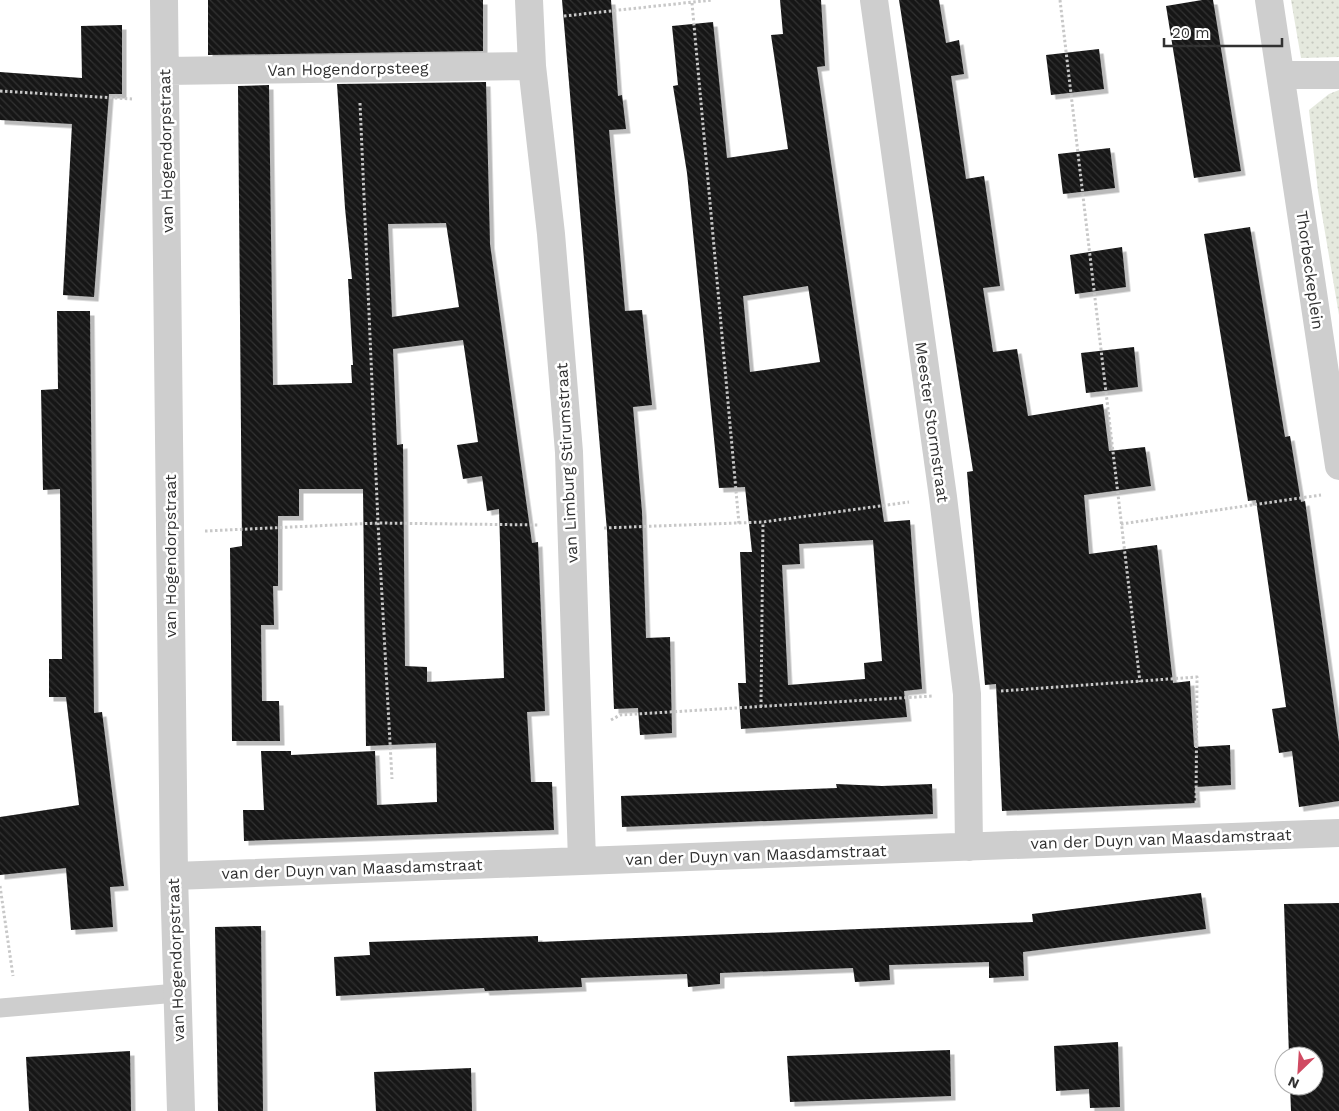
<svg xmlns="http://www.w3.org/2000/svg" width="1339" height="1111" font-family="'Work Sans',sans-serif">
<defs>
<pattern id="grass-dots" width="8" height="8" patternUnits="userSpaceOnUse" patternTransform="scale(1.25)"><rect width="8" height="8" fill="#e5e9de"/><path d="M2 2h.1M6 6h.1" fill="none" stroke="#c5c8bf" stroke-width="1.8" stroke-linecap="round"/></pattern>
<pattern id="building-back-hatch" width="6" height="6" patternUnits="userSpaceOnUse" patternTransform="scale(1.25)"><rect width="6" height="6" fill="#181818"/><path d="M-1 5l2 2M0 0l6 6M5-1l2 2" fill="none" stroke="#313131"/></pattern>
<filter id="shadow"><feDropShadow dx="4.5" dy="4.5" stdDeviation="0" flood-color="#0004"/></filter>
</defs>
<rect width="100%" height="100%" fill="#fff"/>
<path fill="url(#grass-dots)" d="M1291,0H1339V57L1301,58Z
M1339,90V315L1318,191L1309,110L1329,94Z"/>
<path fill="url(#building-back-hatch)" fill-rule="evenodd" filter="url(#shadow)" d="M208,0H483V51L208,55Z
M562,0H611L618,96L622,95L626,129L609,130L625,311L642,310L652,405L633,407L642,512L646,638L670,637L672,733L640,735L638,708L614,709L607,531Z
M780,0H821L825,66L817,67L884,522L910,520L922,689L904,691L907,717L741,729L738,683H746L740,552H752L745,487L719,488L687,173L673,86L678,85L672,26L713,22L727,158L788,149L771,35L783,34ZM808,286L820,362L750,372L743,296ZM873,540L882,661L864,663L865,679L788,685L782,565L800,564L799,544Z
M899,0H939L946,43L959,40L964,74L951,76L966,179L984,176L1000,286L983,288L993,352L1017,349L1028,416L1103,404L1109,451L1145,447L1151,486L1084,495L1089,554L1157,545L1173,683L1190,681L1194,747L1230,745L1231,785L1195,787L1196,803L1002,811L996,684L985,685L982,649L967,472L973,471Z
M1202,0H1213L1241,171L1194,178L1166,6Z
M122,25V94H109L94,297L63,295L72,124L0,120V72L82,78L81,26Z
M1099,49L1104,89L1051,95L1046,55Z
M486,82L490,244L532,543L538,542L545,711L527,712L531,782H552L554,830L244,841L243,810H264L261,751H291V755L375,751L377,805L437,802L436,743L366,746L363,489H299V516H278V586H273L274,625H261L262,701H279L280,741H232L230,548L242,546L238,86L269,85L273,385L352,383L351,365H353L348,279H352L345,208L337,84ZM446,223L459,307L392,317L388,224ZM463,340L478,442L457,445L463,479L482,476L487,511L499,509L504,678L427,682V667L405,666L403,444L397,445L393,349Z
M1110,148L1115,188L1063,194L1058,154Z
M1250,227L1285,437L1290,436L1301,502L1305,501L1339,742V801L1299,807L1292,751L1279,753L1272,709L1286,707L1256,500L1248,501L1204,234Z
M1122,247L1126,287L1075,294L1070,255Z
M57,311H90L94,713L102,712L124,886L110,887L113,927L71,930L66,868L0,875V817L79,805L66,697H49V659H62L60,489L43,490L41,390L58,389Z
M1134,347L1138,387L1086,393L1081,353Z
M836,784L882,786L932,784L933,814L622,827L621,796L837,788Z
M1201,893L1206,929L1023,952L1024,976L989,978V962L923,964L889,965L890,980L855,982L853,968L720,973V984L688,987L687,974L581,978L582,987L485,991L484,988L336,996L334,957L370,955L369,942L538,936V942L1033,922L1032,914Z
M1339,903V1111H1291L1290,1086H1314V1056H1289L1284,904Z
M261,926L263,1111H218L215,927Z
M1118,1042L1120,1107L1090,1108L1089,1089L1056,1091L1054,1046Z
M950,1050L951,1096L790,1102L787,1056Z
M130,1051L131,1111H29L26,1057Z
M471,1068L472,1111H376L374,1072Z"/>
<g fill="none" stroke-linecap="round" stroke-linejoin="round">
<path stroke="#c8c8c8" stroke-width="3" stroke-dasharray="2.5 2.5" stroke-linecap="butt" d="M1060,0L1140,682
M692,3L739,524
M564,16L712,0
M0,91L132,99
M360,103L378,523L392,779
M1121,524L1321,495
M604,528L763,522L909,502
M205,531L378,523L538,525
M1001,691L1197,677L1196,805
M761,707L763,522
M611,720L620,715L933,696
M0,886L13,976"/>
<path stroke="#cecece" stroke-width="19" d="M0,1008L177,993"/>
<path stroke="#cecece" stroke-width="28" d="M164,0L174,876L181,1111
M529,0L532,66L551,234L569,452L582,861
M874,0L943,497L967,694L969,847
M1269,0L1339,466
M165,71L532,66
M1281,75H1339
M174,876L1339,833"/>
</g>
<g text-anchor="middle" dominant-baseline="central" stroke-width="5" stroke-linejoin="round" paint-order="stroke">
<g font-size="16" fill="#313131" stroke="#fff">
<text transform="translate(348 69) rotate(-1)">Van Hogendorpsteeg</text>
<text transform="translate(166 151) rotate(-91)">van Hogendorpstraat</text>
<text transform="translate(1310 270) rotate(82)">Thorbeckeplein</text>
<text transform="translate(932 422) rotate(82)">Meester Stormstraat</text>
<text transform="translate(567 463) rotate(-93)">van Limburg Stirumstraat</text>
<text transform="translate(170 556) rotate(-90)">van Hogendorpstraat</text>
<text transform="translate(1161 839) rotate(-2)">van der Duyn van Maasdamstraat</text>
<text transform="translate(756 855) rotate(-2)">van der Duyn van Maasdamstraat</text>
<text transform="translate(352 869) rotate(-2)">van der Duyn van Maasdamstraat</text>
<text transform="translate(176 960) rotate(-92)">van Hogendorpstraat</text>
</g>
</g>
<g transform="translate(1299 1071) rotate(205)"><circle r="24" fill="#ffffff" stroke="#adadad"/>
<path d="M0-4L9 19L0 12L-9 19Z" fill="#d04a62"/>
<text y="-8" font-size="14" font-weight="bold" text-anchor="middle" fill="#313131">N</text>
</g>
<path d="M1164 38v8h118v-8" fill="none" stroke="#313131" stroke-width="2.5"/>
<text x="1172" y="38" font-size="15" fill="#313131" stroke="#ffffff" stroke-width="4" paint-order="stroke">20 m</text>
</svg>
